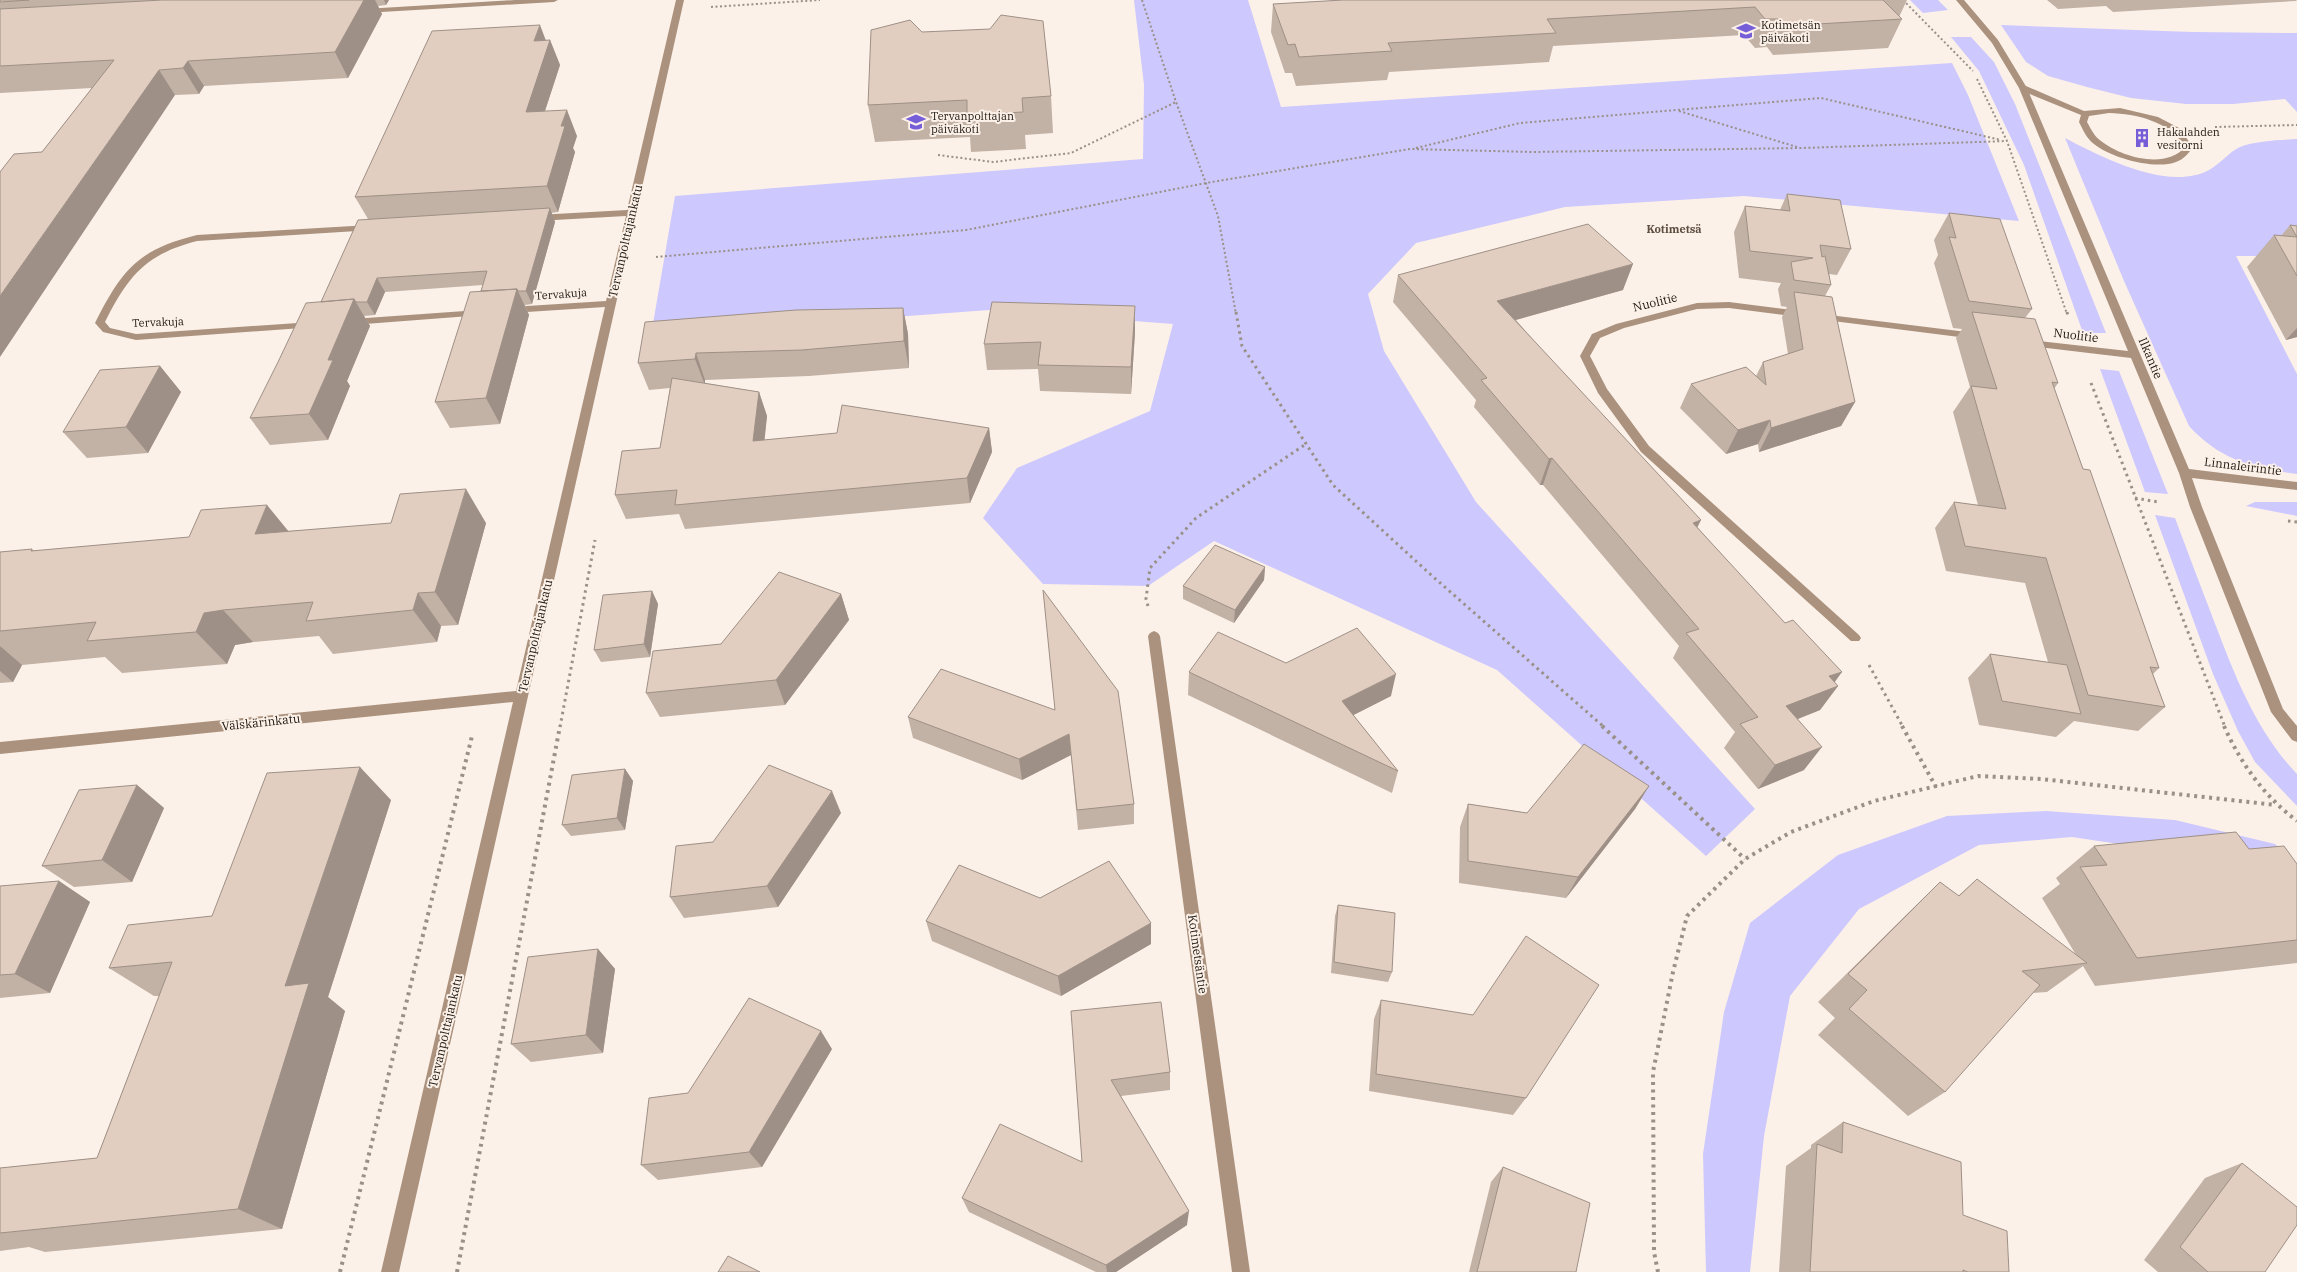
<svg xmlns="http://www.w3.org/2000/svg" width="2297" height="1272" font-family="'IBM Plex Serif',serif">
<rect width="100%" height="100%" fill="#fcf1e8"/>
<path fill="#cdc8fe" d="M1134,0H1248L1281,107L1952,63L1968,95L2019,221L1744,196L1565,207L1416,243L1368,294L1384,351L1476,502L1755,809L1706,856L1497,670L1214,541L1148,586L1043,584L983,518L1017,468L1150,411L1173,324L989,310L827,322L650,341L675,196L1143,159L1144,85Z
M1910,0H1938L1948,10L1923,13Z
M2001,25L2192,32L2297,33V112L2285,99L2233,104H2186L2131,98L2087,87L2048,76L2026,62Z
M1951,37H1971L1994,62L2015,104L2106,333H2083L2024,165L1979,71Z
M2065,138C2101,157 2169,192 2209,170C2220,164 2229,152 2240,147C2255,141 2281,140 2297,139V256H2236L2297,374V474C2253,468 2220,460 2189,426L2124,281Z
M2100,369L2119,371L2168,494L2145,492Z
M2255,502H2297V516L2246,506Z
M2155,515L2175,518C2188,553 2201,587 2214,621C2235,676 2256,731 2297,774V806L2255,762L2238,731L2213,674Z
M2046,811L2175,820L2275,844L2297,864L2212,858L2072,837L1979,845L1859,909L1790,996L1764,1136L1750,1272H1706L1703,1154L1724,1012L1750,923L1838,855L1947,816Z"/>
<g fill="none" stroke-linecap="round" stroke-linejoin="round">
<path stroke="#999088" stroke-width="2" stroke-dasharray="2 2.5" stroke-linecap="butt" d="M1142,0L1176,102L1218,216L1236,314
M1903,0L1973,71
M711,7L820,0
M1977,79L2007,141L2067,314
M1679,111L1797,147
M2215,127L2297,125
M1416,148L1520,123L1821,98L2001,140
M938,155L993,162L1071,153L1176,102
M656,257L966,230L1206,183L1410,149L1533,152L1802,148L2007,141"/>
<path stroke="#999088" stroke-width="3" stroke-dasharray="2.5 4" stroke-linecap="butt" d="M1236,312L1242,346L1333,485L1430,574L1604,727
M2067,312L2068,316
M2091,383L2225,727
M2135,498L2158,502
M2288,521L2297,522
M1148,606L1146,599L1150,568L1196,518L1306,444
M1869,665L1903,727
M560,727L595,540"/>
<path stroke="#999088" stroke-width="4" stroke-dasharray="3 4.5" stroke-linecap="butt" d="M1602,726L1745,859
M1902,726L1936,787
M2224,726C2241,764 2264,796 2297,821
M340,1272L472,736
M457,1272L560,726
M1658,1272L1654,1252L1653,1072L1673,972L1687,916L1745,859L1791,832L1874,801L1978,776L2041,779L2276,805"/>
<path fill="#ab927e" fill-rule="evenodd" d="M2020,86H2026L2084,111L2120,108L2158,117L2179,128L2193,147C2188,154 2184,159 2176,162C2155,170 2111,158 2094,144C2087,139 2083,130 2079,122L2081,115L2020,90ZM2109,113C2137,114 2169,121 2185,147C2166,170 2121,157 2101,141C2094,136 2091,129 2087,122L2089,116Z"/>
<path fill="#ab927e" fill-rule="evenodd" d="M515,0H558L554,2L364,13L360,11L364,9Z
M676,0H684L399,1272H381L513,702L0,754V742L516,691L605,307L511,313L506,310L511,307L606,301L626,216L537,221L532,218L537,215L627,210Z
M1956,0H1964L1998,40L2027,88L2189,469L2297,482V490L2192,478L2202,507L2283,709L2297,726V742L2292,740L2271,712L2190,507L2179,473L2131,358L2029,346L2024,343L2029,340L2128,351L2019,88L1992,43Z
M370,225L375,228L373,230L197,241C146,254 128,276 105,322L110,328L136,334L312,322L317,325L316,327L136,340L103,332L95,323C122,270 137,250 197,235Z
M1729,302L1801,311L1806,314L1801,317L1729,308L1697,309L1624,328L1600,338L1590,356L1607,389L1649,446L1859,635L1861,638L1859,641H1851L1641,452L1598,393L1580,356L1592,334L1616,324L1697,303Z
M479,310L483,311V315L352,325L347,322L352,319Z
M1821,314L1975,333L1980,336L1975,339L1817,319V315Z
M1154,631L1158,633L1160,636L1250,1272H1232L1148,636L1150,633Z"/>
</g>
<path fill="#c2b1a5" d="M0,0H389L386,5L378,6L382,14L348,78L204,86L199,94L175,95L42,152L92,88L0,93Z
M1343,0H1907L1899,17L1902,19L1888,48L1773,55L1767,47L1755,48L1744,35L1553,46L1549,62L1389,72L1387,80L1296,86L1292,73H1285L1271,32L1273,4Z
M2047,0H2297L2296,1L2113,12L2106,6L2058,9Z
M922,32L1051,96L1053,133L1025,135L1026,149L971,152L970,137L875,142L868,105Z
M546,40H550L560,65L545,111L577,136L573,148L575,152L558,212L551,213L555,222L532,304L525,305L529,315L500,424L450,428L435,402L483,285L385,292L375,315L364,316L370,326L347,381L350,386L328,440L270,445L250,418L321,302L368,219L355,197Z
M1787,194L1851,249L1837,275L1829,274L1831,285L1825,296L1855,402L1841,426L1759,452L1758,444L1726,454L1680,408L1691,384L1756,376L1763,362L1788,354L1782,317L1787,307L1781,306L1778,289L1781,283L1739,278L1734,232L1745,206L1780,210Z
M1949,213L2032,309L2025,318L2058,383L2054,389L2083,469L2159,668L2153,674L2165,707L2138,731L2074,721L2056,737L1979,725L1968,678L1990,654L2048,662L2025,583L1946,571L1935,528L1954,502L1978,505L1953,412L1970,387L1956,338L1962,329L1953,328L1934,263L1938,255L1934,240Z
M2290,225L2297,226V337L2286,340L2247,267L2274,235L2281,236Z
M1398,275L1623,290L1516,320L1698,528L1838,686L1820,710L1798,719L1804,770L1758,789L1724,748L1735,732L1673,658L1679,646L1543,485H1540L1474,407L1476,400L1393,302Z
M903,308L908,334L909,368L809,376L705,380V383L759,392L767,416L764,440L989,428L992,452L970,503L685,529L679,514L626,519L615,495L660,448L670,388L649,390L638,363Z
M1135,332L1131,394L1040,391L1038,369L987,370L984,344Z
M160,366L181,392L148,453L87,458L63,432Z
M486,523L458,625L441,626L437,642L333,654L319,636L253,642L235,645L227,664L122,673L105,657L22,665L13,682L0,683V552L32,549L34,551L288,531Z
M1265,567L1264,580L1234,623L1183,599V586Z
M652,591L658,604L650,657L601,662L594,650Z
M841,594L849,620L785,705L660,717L646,693L721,644Z
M1286,663L1391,696L1353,715L1398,771L1392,793L1188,695L1189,672Z
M1055,710L1134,804V824L1078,830L1071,755L1022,780L913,738L908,717Z
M625,769L633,781L625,830L571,836L562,825Z
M137,785L164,808L132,882L74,887L42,866Z
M1649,786L1635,809L1566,898L1459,883L1460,827L1468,804L1527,813Z
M391,800L328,997L345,1011L282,1229L45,1252L29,1247L0,1251V1168L97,1158L159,996H154L109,968L212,916Z
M841,813L778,907L684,918L670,897Z
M2094,846L2249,849L2297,864V963L2095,986L2083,966L2047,992L2032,993L1945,1092L1908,1116L1818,1035L1835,1018L1818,1002L1908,913L1940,882L1958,896L1977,879L2076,955L2042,898L2060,884L2056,878Z
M59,881L90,902L50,993L0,998V886Z
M1338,905L1392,972L1388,982L1331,973L1335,916Z
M926,921L1151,944L1061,996L932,941Z
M598,949L615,969L603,1053L531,1062L511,1044Z
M1381,1000L1526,1098L1513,1115L1369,1091L1374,1019Z
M1071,1011L1170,1072V1090L1121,1096L1187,1225L1116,1272H1096L969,1212L962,1198L1082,1162Z
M832,1049L762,1167L658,1180L641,1165L688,1093Z
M1843,1122L1963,1215L2009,1272H1779L1786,1166L1811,1148V1145Z
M2242,1163L2265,1272H2158L2144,1260L2205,1178Z
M1503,1167L1576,1272H1469L1491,1182Z"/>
<path fill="#9e9086" d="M364,0H375L382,14L348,78L335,52Z
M384,0H389L386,5Z
M540,25L548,46L550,40L560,65L536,138L526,112L534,41Z
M188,61L204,86L199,94L183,68Z
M159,70L175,95L0,357V296Z
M567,110L577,136L573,148L575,152L558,212L547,186L561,126Z
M550,208L555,222L532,304L526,291Z
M1633,264L1623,290L1490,327L1497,301Z
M377,278L385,292L375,315L367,302Z
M517,289L529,315L500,424L486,398Z
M354,299L370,326L347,381L350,386L328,440L309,414L328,360Z
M1135,306V332L1131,394V367Z
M903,308L908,334L909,368L904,341Z
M2297,328V337L2286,340Z
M696,353L705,380V385L695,359Z
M160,366L181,392L148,453L126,427Z
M759,392L767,416L762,465L753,441Z
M1855,402L1841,426L1759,452L1771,428Z
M1770,420L1758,444L1726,454L1738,430Z
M989,428L992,452L970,503L967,478Z
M1552,458L1543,485H1540L1549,459Z
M466,489L486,523L458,625L435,592Z
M267,505L294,538L255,534Z
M1701,520L1688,546L1693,523Z
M1265,567L1264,580L1234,623L1235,610Z
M652,591L658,604L650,657L644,644Z
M418,593L441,626L437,642L413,610Z
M841,594L849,620L785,705L776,680Z
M223,610L253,642L235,645L227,664L196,632L204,613Z
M0,646L22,665L13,682L0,671Z
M1842,672L1829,690L1838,686L1820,710L1770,730L1786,706L1829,676Z
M1396,674L1391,696L1338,723L1342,701Z
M1069,734L1071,755L1022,780L1019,759Z
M1822,747L1804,770L1758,789L1775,765Z
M360,767L391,800L328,997L345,1011L282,1229L238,1209L285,986Z
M625,769L633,781L625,830L617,818Z
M137,785L164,808L132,882L102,860Z
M1649,786L1635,809L1566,898L1578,877Z
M832,791L841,813L778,907L767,886Z
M59,881L90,902L50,993L15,974Z
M1151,923V944L1061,996L1058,976Z
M598,949L615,969L603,1053L586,1035Z
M821,1031L832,1049L762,1167L749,1152Z
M1189,1211L1187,1225L1116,1272H1107L1106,1265Z"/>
<path fill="#e1cec0" stroke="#9e9086" d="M0,0H29L0,2Z
M162,0H364L335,52L188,61L183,68L159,70L0,296V172L14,154L42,152L114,60L0,66V9Z
M1343,0H1883L1902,19L1784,26L1778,19H1765L1755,7L1547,19L1556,33L1388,43L1392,51L1299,57L1295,44L1288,45L1273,4Z
M1001,15L1043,21L1051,96L1022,98L1023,112L967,115V100L868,105L871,30L910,20L922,32L990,29Z
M540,25L534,41L550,40L526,112L567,110L561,126H565L547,186L355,197L432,31Z
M1787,194L1840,200L1851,249L1820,245L1822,257L1825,256L1831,285L1794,280L1791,262L1813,258L1750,251L1745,206L1790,211Z
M550,208L526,291H518L517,289L481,291L487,271L377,278L367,302H356L354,299L321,302L358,220Z
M1949,213L2000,219L2032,309L1969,301L1949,237L1956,238Z
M1588,224L1633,264L1497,301L1701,520L1693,523L1785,623L1793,620L1842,672L1829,676L1838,686L1786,706L1822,747L1775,765L1740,724L1758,717L1686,633L1699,629L1552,458L1549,459L1481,380L1487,378L1398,275Z
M2290,225L2297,226V237Z
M2274,235L2297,237V276Z
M517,289L486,398L435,402L470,292Z
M1794,292L1832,297L1855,402L1771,428L1770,420L1738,430L1691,384L1746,367L1766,385L1763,362L1803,349Z
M354,299L328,360H333L309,414L250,418L278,362L306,303Z
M992,302L1135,306L1131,367L1038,365L1041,342L984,344Z
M903,308L904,341L802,350L696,353L695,359L638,363L645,322L796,310Z
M1972,312L2035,319L2058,383L2052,382L2083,469L2090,470L2159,668L2150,667L2165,707L2088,695L2046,558L1965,546L1954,502L2006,509L1971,386L1997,389Z
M160,366L126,427L63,432L100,370Z
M672,378L759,392L753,441L837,433L842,405L989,428L967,478L675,505L677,490L615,495L622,451L660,448Z
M466,489L435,592L418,593L413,610L306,621L313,602L223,610L204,613L196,632L87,641L96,622L0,631V552L32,549L31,551L189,537L201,510L267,505L255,534L391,523L400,494Z
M1215,545L1265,567L1235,610L1183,586Z
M779,572L841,594L776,680L646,693L653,651L721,644Z
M1043,590L1118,691L1134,804L1077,810L1069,734L1019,759L908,717L941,669L1055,710Z
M652,591L644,644L594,650L603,595Z
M1357,628L1396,674L1342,701L1398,771L1189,672L1218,632L1286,663Z
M1990,654L2067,665L2081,714L2002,701Z
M1584,744L1649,786L1578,877L1468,861V804L1527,813Z
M769,765L832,791L767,886L670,897L676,846L713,842Z
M360,767L285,986L309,983L238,1209L0,1233V1168L97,1158L172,962L109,968L128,925L212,916L267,773Z
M625,769L617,818L562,825L572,775Z
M137,785L102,860L42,866L79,790Z
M2236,832L2249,849L2284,846L2297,864V940L2137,958L2080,867L2107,865L2094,846Z
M1109,861L1151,923L1058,976L926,921L959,865L1040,898Z
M1977,879L2087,963L2022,971L2040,985L1945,1092L1849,1009L1867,990L1848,974L1940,882L1959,896Z
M59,881L15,974L0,975V886Z
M1338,905L1395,913L1392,972L1334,962Z
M1526,936L1599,985L1526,1098L1376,1074L1381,1000L1473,1015Z
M598,949L586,1035L511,1044L528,957Z
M749,998L821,1031L749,1152L641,1165L649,1098L688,1093Z
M1161,1002L1170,1072L1111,1080L1189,1211L1106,1265L962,1198L1000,1124L1082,1162L1071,1011Z
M1843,1122L1961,1162L1963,1215L2007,1231L2009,1272H1968L1963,1270V1272H1810L1817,1144L1842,1153Z
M2242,1163L2297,1207V1225L2265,1272H2208L2180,1247Z
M1503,1167L1590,1203L1576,1272H1477Z
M728,1256L760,1272H718Z"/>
<defs>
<g id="school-bare" transform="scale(1.5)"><path d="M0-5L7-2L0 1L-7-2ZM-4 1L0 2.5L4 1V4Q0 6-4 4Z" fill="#765ed9" stroke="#fcf1e8" stroke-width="2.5" paint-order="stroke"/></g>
<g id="building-bare" transform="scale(1.5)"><path d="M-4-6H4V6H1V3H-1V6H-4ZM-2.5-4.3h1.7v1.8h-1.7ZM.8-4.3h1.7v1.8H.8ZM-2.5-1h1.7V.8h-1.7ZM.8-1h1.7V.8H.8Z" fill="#765ed9" stroke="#fcf1e8" stroke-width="2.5" paint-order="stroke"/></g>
</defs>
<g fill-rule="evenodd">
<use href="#school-bare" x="1746" y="31"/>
<use href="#school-bare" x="916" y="122"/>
<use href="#building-bare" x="2142" y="138"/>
</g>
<g text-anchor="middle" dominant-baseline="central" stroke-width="4" stroke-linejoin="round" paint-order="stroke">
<g font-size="11" fill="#1e1812" stroke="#fcf1e8" text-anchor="start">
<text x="1761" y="25">Kotimetsän<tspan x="1761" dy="13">päiväkoti</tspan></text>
<text x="931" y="116">Tervanpolttajan<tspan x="931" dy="13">päiväkoti</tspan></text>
<text x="2157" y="132">Hakalahden<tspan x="2157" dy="13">vesitorni</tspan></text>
</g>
<g font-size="11" font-weight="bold" fill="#5c4d40" stroke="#fcf1e8">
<text x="1674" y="229">Kotimetsä</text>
</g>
<g font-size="11" fill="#1e1812" stroke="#fcf1e8">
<text transform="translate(561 294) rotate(-4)">Tervakuja</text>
<text transform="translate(158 322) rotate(-2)">Tervakuja</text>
</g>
<g font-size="12" fill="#1e1812" stroke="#fcf1e8">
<text transform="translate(625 241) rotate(-77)">Tervanpolttajankatu</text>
<text transform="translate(1655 302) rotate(-14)">Nuolitie</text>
<text transform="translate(2076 335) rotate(7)">Nuolitie</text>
<text transform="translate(2151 358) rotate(67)">Ilkantie</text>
<text transform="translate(2243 466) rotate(7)">Linnaleirintie</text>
<text transform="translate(535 636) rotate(-77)">Tervanpolttajankatu</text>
<text transform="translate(261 722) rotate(-6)">Välskärinkatu</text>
<text transform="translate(1198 954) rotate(82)">Kotimetsäntie</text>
<text transform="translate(445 1031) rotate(-77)">Tervanpolttajankatu</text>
</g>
</g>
</svg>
